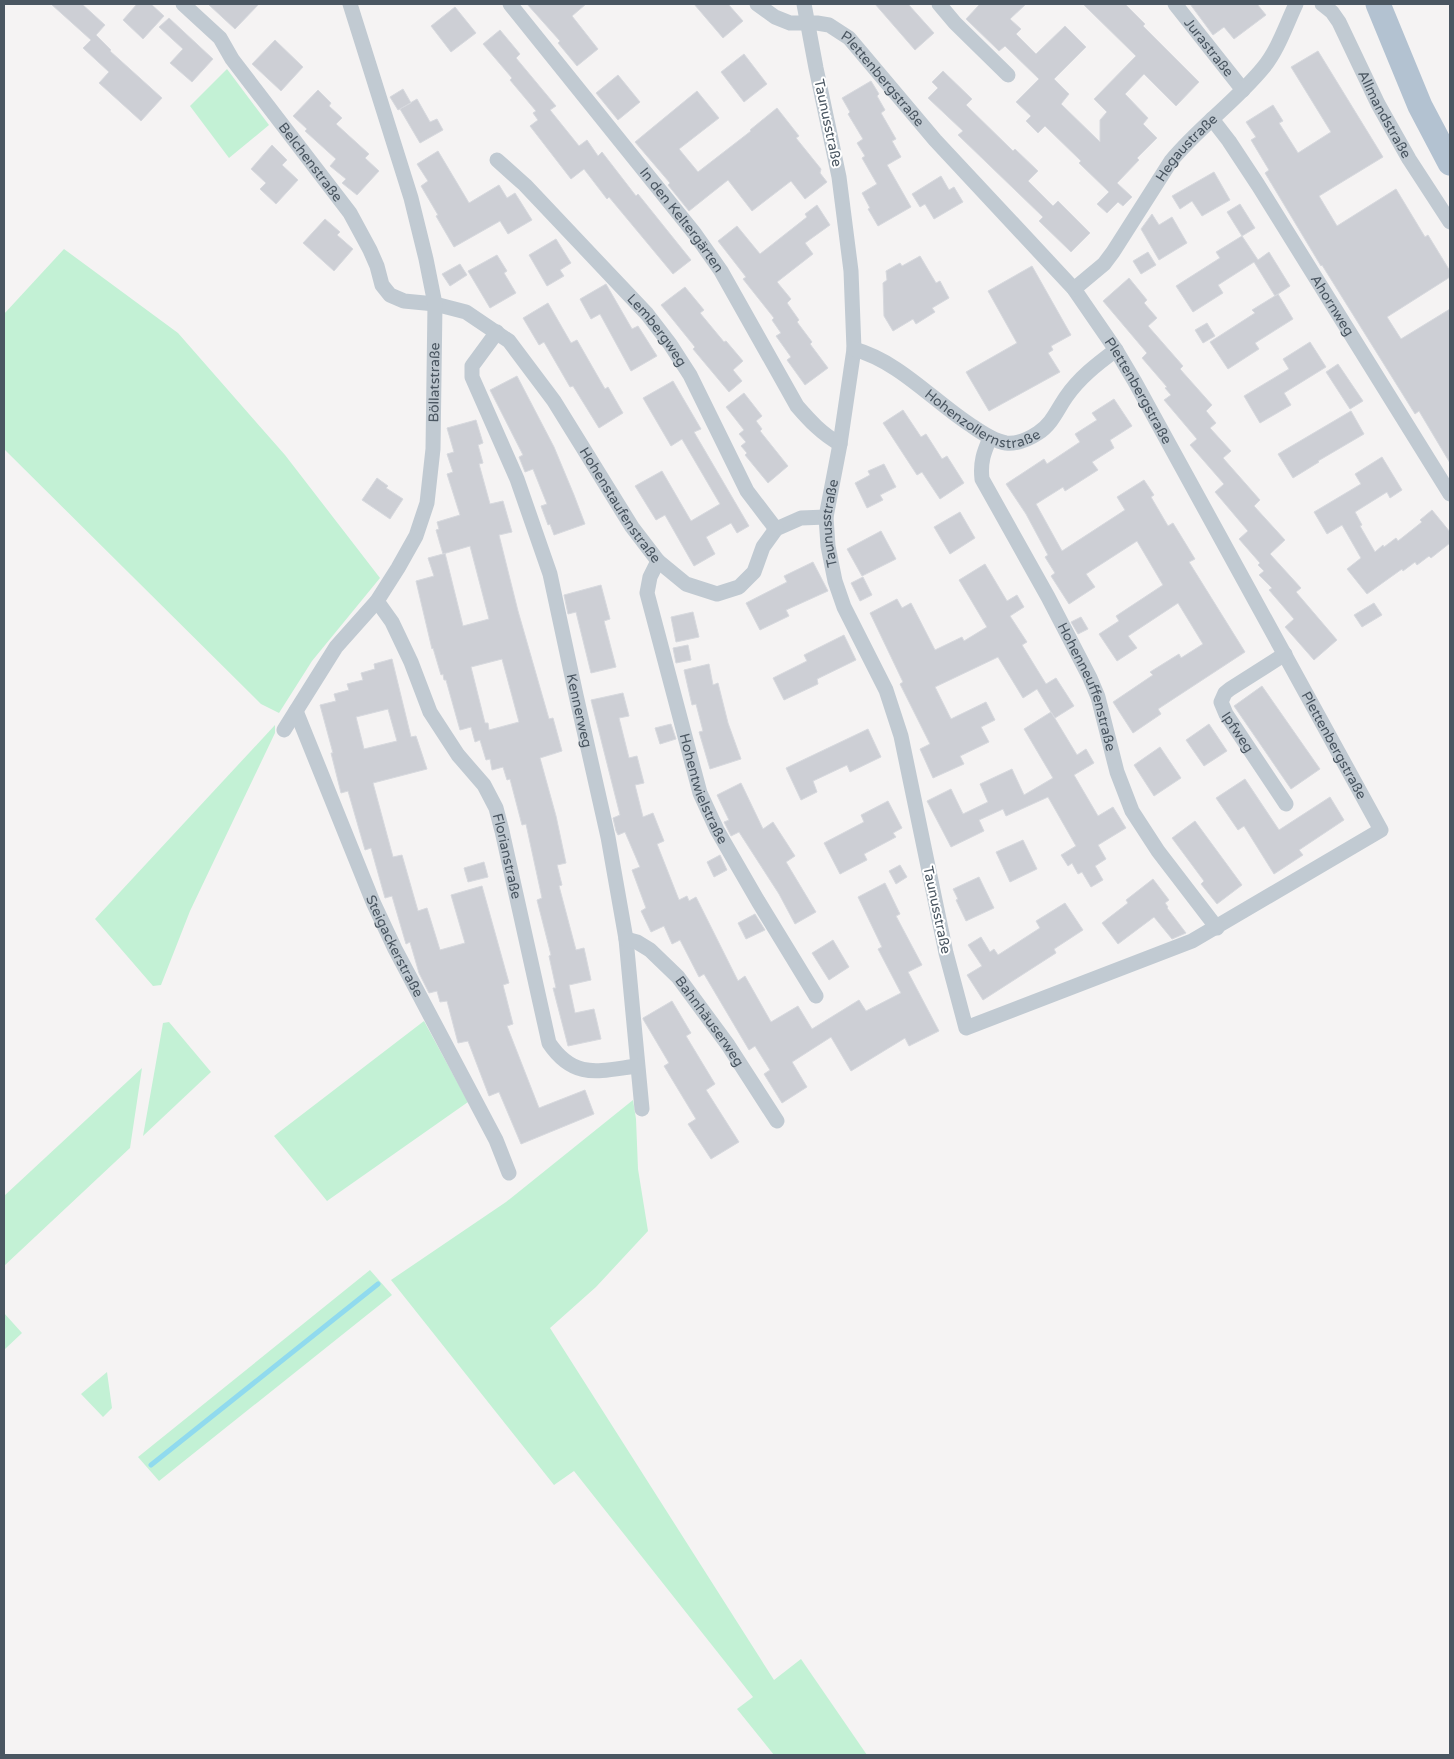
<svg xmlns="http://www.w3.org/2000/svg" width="1454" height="1759" font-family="'Varela Round',sans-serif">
<rect width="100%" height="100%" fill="#f5f3f3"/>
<path fill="#c3f1d5" d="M227,69L269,125L229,158L190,106Z
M64,249L178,333L285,455L380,578L312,661L279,713L261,704L4,449V314Z
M275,725V733L190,911L161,985L153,986L95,919Z
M424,1021L468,1102L327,1201L274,1136Z
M169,1022L211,1072L143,1136L163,1023Z
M142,1068L130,1148L4,1266V1196Z
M633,1100L636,1119L638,1169L648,1231L596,1287L550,1328L774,1680L801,1659L867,1755H774L737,1709L753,1697L574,1471L554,1485L391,1280L506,1202Z
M370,1270L392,1295L159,1481L138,1457Z
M4,1313L22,1333L4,1350Z
M107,1372L112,1408L103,1417L81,1394Z"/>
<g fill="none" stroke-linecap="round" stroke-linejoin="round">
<path stroke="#90daee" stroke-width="5" d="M151,1465L378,1284"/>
</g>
<path fill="#cdcfd5" stroke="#d7d9de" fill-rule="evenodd" d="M51,4H82L105,25L96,35L111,50L110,51L162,98L141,121L99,83L109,72L83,48L91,40Z
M137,4H151L164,16L143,39L123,20Z
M208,4H259L235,29Z
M527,4H586L572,16L598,49L577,66L558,43L560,41Z
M694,4H728L743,21L723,38Z
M875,4H908L934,33L915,50Z
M980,4H1026L1010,19L1021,29L1016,34L1036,54L1065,26L1086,47L1054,79L1069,94L1061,104L1100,142V120L1107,112L1094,99L1136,56L1083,4H1125L1145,24L1143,26L1199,82L1176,106L1144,74L1125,94L1148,118L1143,124L1157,138L1137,158L1139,160L1117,183L1132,197L1123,206L1118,202L1107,213L1097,204L1109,192L1079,163L1081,161L1045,126L1038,133L1026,121L1031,116L1016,102L1039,79L1005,46L999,51L966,19Z
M1190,4H1257L1266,15L1234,39L1224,27L1213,35Z
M455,7L476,33L451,52L431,26Z
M169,18L213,59L192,82L170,63L183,49L159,27Z
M500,30L520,54L516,58L556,106L550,110L579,146L587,140L598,156L602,152L636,196L638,194L691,260L673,274L609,197L607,199L584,169L571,179L530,126L538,120L533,113L536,111L510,80L512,78L483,44Z
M275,40L303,67L281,91L252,64Z
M1318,51L1383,157L1319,196L1337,226L1396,189L1425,237L1428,235L1450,271V277L1387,317L1401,339L1450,309V463L1419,411L1415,414L1322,265L1321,266L1265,173L1269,170L1251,140L1256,137L1246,122L1273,105L1283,121L1279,123L1298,153L1331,132L1291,67Z
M744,54L767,84L744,102L721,72Z
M943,71L972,99L966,105L1013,151L1015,149L1038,171L1028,181L1053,206L1058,201L1090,233L1071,252L1039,221L1043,217L958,135L963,131L928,98L938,88L932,82Z
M618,75L640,102L618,120L596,93Z
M871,81L879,94L877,96L885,110L881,113L896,139L892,141L901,157L887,165L911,207L878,226L868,209L870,208L862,193L877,184L862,158L865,156L857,143L863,139L848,114L850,112L842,98Z
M403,89L411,103L398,110L390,97Z
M318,90L331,103L329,106L342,118L336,124L369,154L365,158L379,171L357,195L342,183L346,179L330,166L336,159L305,131L307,129L293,116Z
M697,91L719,118L679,149L698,172L751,131L750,130L777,108L799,136L796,138L821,169L820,173L827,182L805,199L791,181L752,211L728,180L689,211L668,185L670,183L635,142Z
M417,99L430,122L437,119L443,130L420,143L400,109Z
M272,145L287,160L282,165L298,180L276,204L260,189L266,183L251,169Z
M438,151L469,203L499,185L507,198L515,193L532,220L508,234L500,221L454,247L436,216L438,215L421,186L428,181L417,164Z
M1214,172L1230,200L1202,216L1192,201L1180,209L1172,196Z
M941,176L949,190L954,187L963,202L934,219L925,204L920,207L912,194Z
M1240,204L1255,228L1242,236L1258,260L1269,252L1290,286L1275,296L1254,262L1218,285L1223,293L1193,312L1176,286L1220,258L1216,252L1242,236L1227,212Z
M817,205L830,225L805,243L813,254L777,282L791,299L787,303L799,320L797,322L812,342L810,344L828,368L805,385L787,360L791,357L776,336L781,333L772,320L774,318L743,279L746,277L718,241L737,226L760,254L807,217L805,214Z
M1152,214L1159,225L1172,217L1187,243L1159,260L1141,229Z
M325,219L340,232L337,235L353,249L334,271L303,243Z
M556,239L571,263L560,270L564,276L547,286L529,255Z
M1148,252L1156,265L1141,274L1133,261Z
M497,255L507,271L504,273L516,293L490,308L468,271Z
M920,256L936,283L940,281L949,298L932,308L935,312L916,324L913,319L893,331L884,316L883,283L887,280L886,271L900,263L902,266Z
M460,264L467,275L450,286L442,274Z
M1032,266L1071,335L1051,346L1053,350L1048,353L1060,372L989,411L966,372L1017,343L988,291Z
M1129,278L1147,300L1144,303L1157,318L1148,326L1183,366L1180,369L1212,405L1206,411L1216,423L1210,428L1231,451L1223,458L1260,500L1254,506L1285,540L1270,554L1301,588L1296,592L1337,640L1314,660L1285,627L1294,619L1269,590L1272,588L1259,575L1264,571L1258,565L1260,563L1239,539L1248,531L1215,492L1224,484L1190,445L1197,439L1164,400L1171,395L1165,388L1167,387L1142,358L1147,353L1103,301Z
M606,284L632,329L638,326L657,356L631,371L600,314L591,319L580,299Z
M685,287L704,310L700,313L724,342L726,341L743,361L733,370L742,381L729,392L693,349L695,347L661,305Z
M1278,294L1293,319L1255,343L1259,349L1228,369L1210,342L1255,313L1252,310Z
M548,303L571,343L577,340L605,389L608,387L623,413L599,428L573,386L570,387L544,342L539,345L523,318Z
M1207,323L1215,336L1203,343L1195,330Z
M1310,342L1326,367L1284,393L1291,405L1260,423L1244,396L1289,369L1283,359Z
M1338,364L1363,401L1350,409L1326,372Z
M517,376L554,447L574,495L585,524L554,535L550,524L548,525L541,506L547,504L533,469L525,472L519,457L523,455L490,390Z
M673,381L701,429L694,432L749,526L737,533L731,523L706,537L715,554L694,566L665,515L656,520L635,486L662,471L691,521L720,504L682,439L671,446L643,398Z
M744,393L762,416L756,421L762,429L760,431L788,466L768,483L745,455L747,453L741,446L746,442L739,434L744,430L726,407Z
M1114,399L1132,426L1110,440L1114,448L1092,462L1098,470L1065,491L1063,487L1036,504L1062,551L1125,510L1117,497L1144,480L1154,495L1151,497L1168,526L1173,523L1195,559L1189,562L1245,652L1158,709L1161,714L1133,733L1113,702L1153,675L1150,672L1179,654L1181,658L1203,644L1178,603L1128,636L1137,648L1117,661L1099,634L1119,621L1116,616L1163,585L1137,541L1086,574L1095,587L1069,604L1051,576L1055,573L1045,557L1048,555L1026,514L1006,484L1044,459L1047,464L1080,442L1075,434L1097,420L1092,413Z
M903,410L921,437L926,434L942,459L947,456L964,483L940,499L922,472L917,475L883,423Z
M1351,411L1364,434L1318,461L1319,462L1293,478L1278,454Z
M476,420L483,443L478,445L483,463L479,464L490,504L503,501L512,532L499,535L518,611L549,719L553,718L562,751L540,758L556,816L566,863L557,865L562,885L559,886L576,950L584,948L591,980L569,985L575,1013L594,1009L601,1039L568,1046L553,988H556L549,956L551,955L537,900L542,898L526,824L522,825L510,779L507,780L503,767L492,770L490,759L486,760L480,740L475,742L471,727L460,730L446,680H444L443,674L441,675L433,648L432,649L416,581L434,576L428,558L443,554L436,530L439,529L437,522L460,515L447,474L453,472L447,454L454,452L447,428ZM470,546L489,619L463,626L445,553L443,554ZM502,659L519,722L489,730L488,723H485L471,667Z
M1382,457L1402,490L1390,498L1387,492L1355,512L1362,525L1360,526L1375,552L1383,545L1384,547L1396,538L1398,541L1422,522L1420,520L1432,510L1450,532V543L1431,558L1429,556L1417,565L1415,562L1403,571L1402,569L1367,594L1347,569L1361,558L1342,525L1327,534L1314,512L1361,484L1355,474Z
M884,464L896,487L880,495L883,500L867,508L855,483L870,475L868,471Z
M377,478L388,486L386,488L403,499L390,519L362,500Z
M960,512L975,538L950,554L934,527Z
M881,531L896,559L862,576L847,549Z
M813,562L828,591L786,610L789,616L760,630L746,603L787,582L784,576Z
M985,564L1007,601L1017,595L1024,607L1010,616L1027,642L1022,645L1046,684L1056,678L1074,706L1055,718L1051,712L1077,755L1086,749L1094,763L1074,775L1098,816L1113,807L1126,828L1098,845L1106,859L1095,866L1103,880L1091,887L1082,872L1078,874L1072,863L1068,866L1061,855L1076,846L1048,797L1006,816L1003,809L979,820L984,831L951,847L927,801L951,789L963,814L988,802L980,784L1012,769L1024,795L1053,778L1024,729L1051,712L1037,689L1023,698L998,657L935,687L951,719L986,702L995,720L981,727L989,742L960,756L964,764L933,778L920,749L930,744L900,684L903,682L870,613L897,599L902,608L911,603L935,650L962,637L964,641L987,627L959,580Z
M863,577L872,595L860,601L851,583Z
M601,585L610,619L604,621L616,667L591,673L576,612L568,614L564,595Z
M1374,603L1382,615L1362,627L1354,615Z
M693,612L699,637L676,642L671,617Z
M1081,617L1088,629L1078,634L1071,622Z
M844,635L856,660L817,679L818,684L784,700L773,678L807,661L804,655Z
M688,645L691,660L676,663L673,648Z
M392,659L411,737L416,736L427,769L373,783L393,857L402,855L418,911L427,908L440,950L465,943L451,895L482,886L509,983L503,985L513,1024L507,1026L539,1108L585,1090L594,1114L521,1144L499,1092L489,1096L468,1041L458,1043L447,1001L440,1002L437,991L429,993L419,973L410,942L406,944L392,896L385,898L371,848L365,850L348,791L341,793L331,753H333L320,705L336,701L334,694L349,690L347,684L363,680L361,673L375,669L374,664ZM388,709L397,741L364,749L356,717Z
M709,664L713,685L718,683L728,723L741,759L710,769L699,732L703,731L696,704L692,705L684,670Z
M1262,686L1320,769L1291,789L1234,706Z
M623,693L629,716L619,718L629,758L637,756L644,783L635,785L643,817L653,813L664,841L657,844L679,900L687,896L689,901L696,897L738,981L745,976L771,1022L798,1006L812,1029L859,1000L866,1011L901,993L878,949L882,947L858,897L885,883L900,914L896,916L922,965L908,972L939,1031L909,1046L905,1038L851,1071L831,1037L792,1062L807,1087L782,1103L764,1074L770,1070L755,1046L749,1050L704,974L699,977L680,940L672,944L664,926L651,932L641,911L646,908L632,870L640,867L625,832L618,835L616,831L613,818L620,815L591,700Z
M671,724L676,739L660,744L655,728Z
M1209,724L1227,751L1204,766L1186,740Z
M868,729L881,757L850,772L847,765L813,781L817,792L801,800L786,768Z
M1160,747L1181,778L1154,796L1134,765Z
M1245,779L1279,830L1330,797L1344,820L1299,850L1303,855L1274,874L1244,826L1238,830L1216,798Z
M741,783L763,829L773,822L795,856L786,862L816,912L795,924L779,894L739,832L731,836L724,822L729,820L717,795Z
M888,801L902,828L893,833L896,837L864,854L867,860L840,874L824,843L864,822L861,815Z
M1195,821L1242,885L1217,904L1201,884L1204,881L1172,838Z
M1023,840L1037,869L1010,882L996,852Z
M720,855L727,870L714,877L707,862Z
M484,862L488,877L468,882L464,868Z
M900,865L907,877L896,884L889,871Z
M979,877L994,908L966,921L956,900L958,899L953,889Z
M1153,879L1169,900L1165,903L1168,907L1167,908L1186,933L1172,939L1154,917L1118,944L1102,923L1128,903L1126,900Z
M1065,903L1083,930L1054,949L1056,953L983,1000L967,975L982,966L968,945L981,937L990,952L994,949L998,955L1040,928L1036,921Z
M755,914L765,930L746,939L738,923Z
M833,940L849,967L829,980L812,953Z
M672,1001L691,1033L686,1036L715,1084L706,1090L739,1142L711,1159L688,1124L696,1119L664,1066L669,1063L643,1019V1018Z"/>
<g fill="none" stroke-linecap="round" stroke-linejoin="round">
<g stroke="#c1cad2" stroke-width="15">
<path id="s1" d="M183,4L220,38L232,59L350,213L370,250L377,266L382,285L390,295L404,301L435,304L466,312L509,341L554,401L632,527L658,561L686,584L717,594L739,587L754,572L763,547L776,529L801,518L826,517"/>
<path id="s2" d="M510,4L695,234L721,271L797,406C810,421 822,434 840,444"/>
<path id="s3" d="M757,4L775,17L790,23H817L829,25L849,38L935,140L1074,289L1116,350L1135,382L1381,830L1192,941L966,1028L946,953L901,736L886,690L844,607L835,581L828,546L826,517L840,444L854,349L851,271L839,177L816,68L804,4"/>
<path d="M939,4L955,23L1008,75"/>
<path id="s4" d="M1175,4L1243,90"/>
<path id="s5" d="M1322,4L1332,12L1339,22L1378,104L1409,159L1450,222"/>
<path id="s6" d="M1212,119L1229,141L1258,185L1450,494"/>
<path id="s7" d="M497,160L525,185L647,314L670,344L690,375L747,491L776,529"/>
<path id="s8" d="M1074,289L1104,264L1113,252L1171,161C1199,127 1235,102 1263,68C1278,50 1286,25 1296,4"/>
<path id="s9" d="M497,332L472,366V377L517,479L550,574L576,695L608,837L626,939L642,1109"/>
<path id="s10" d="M854,349C900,362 933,401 972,426C982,433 994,441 1006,443C1017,444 1029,439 1038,433C1052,424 1057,410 1066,397C1079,378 1097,364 1116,350"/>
<path id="s11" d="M990,438C984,452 980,462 982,479L1048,597L1090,678L1098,697L1117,772L1132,811L1158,851L1217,928"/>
<path id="s12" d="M658,561L650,577L647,593L700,793L717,830L758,901L816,996"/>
<path id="s13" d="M377,601L392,622L411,662L430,712L458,755L484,785L496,808L502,831L549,1043C574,1080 598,1071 637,1066"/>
<path id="s14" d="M1285,654L1230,689L1225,693L1221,702L1226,714L1286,804"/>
<path id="s15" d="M296,711L373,902L395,949L496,1140L509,1173"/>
<path id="s16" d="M284,730L336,647L377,601L398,568L416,536L427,503L433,449L435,304L426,259L411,198L350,4"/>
<path id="s17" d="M626,939L637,942L650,950L678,977L728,1045L777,1121"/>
</g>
<path stroke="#b3c2d1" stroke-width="25" d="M1378,4L1420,106L1450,163"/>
</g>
<g text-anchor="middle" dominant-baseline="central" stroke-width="4" stroke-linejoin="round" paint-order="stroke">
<g font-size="14" fill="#4a5661" stroke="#fff">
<text stroke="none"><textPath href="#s4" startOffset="55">Jurastraße</textPath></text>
<text stroke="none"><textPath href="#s3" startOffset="154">Plettenbergstraße</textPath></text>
<text stroke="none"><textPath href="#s5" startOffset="128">Allmandstraße</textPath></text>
<text transform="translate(828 123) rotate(78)">Taunusstraße</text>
<text stroke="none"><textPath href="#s8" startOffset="182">Hegaustraße</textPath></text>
<text stroke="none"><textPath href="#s1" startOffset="204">Belchenstraße</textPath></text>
<text stroke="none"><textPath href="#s2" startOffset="276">In den Keltergärten</textPath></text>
<text stroke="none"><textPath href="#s6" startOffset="222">Ahornweg</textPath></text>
<text stroke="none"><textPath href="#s7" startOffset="234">Lembergweg</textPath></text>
<text stroke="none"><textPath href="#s16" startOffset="391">Böllatstraße</textPath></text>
<text stroke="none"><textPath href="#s3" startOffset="559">Plettenbergstraße</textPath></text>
<text stroke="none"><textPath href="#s10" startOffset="150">Hohenzollernstraße</textPath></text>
<text stroke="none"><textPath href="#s1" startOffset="689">Hohenstaufenstraße</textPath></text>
<text stroke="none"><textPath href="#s3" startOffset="2049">Taunusstraße</textPath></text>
<text stroke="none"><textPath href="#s11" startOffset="276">Hohenneuffenstraße</textPath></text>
<text stroke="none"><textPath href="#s9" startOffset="405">Kennerweg</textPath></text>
<text stroke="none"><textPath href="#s14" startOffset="116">Ipfweg</textPath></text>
<text stroke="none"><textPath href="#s3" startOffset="964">Plettenbergstraße</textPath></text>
<text stroke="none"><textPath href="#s12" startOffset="238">Hohentwielstraße</textPath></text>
<text stroke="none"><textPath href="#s13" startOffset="290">Florianstraße</textPath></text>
<text transform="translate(937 910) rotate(78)">Taunusstraße</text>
<text stroke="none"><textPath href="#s15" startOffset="255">Steigackerstraße</textPath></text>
<text stroke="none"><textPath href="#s17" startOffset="120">Bahnhäuserweg</textPath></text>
</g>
</g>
<rect width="1454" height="1759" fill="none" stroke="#4a5661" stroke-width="10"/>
</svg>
